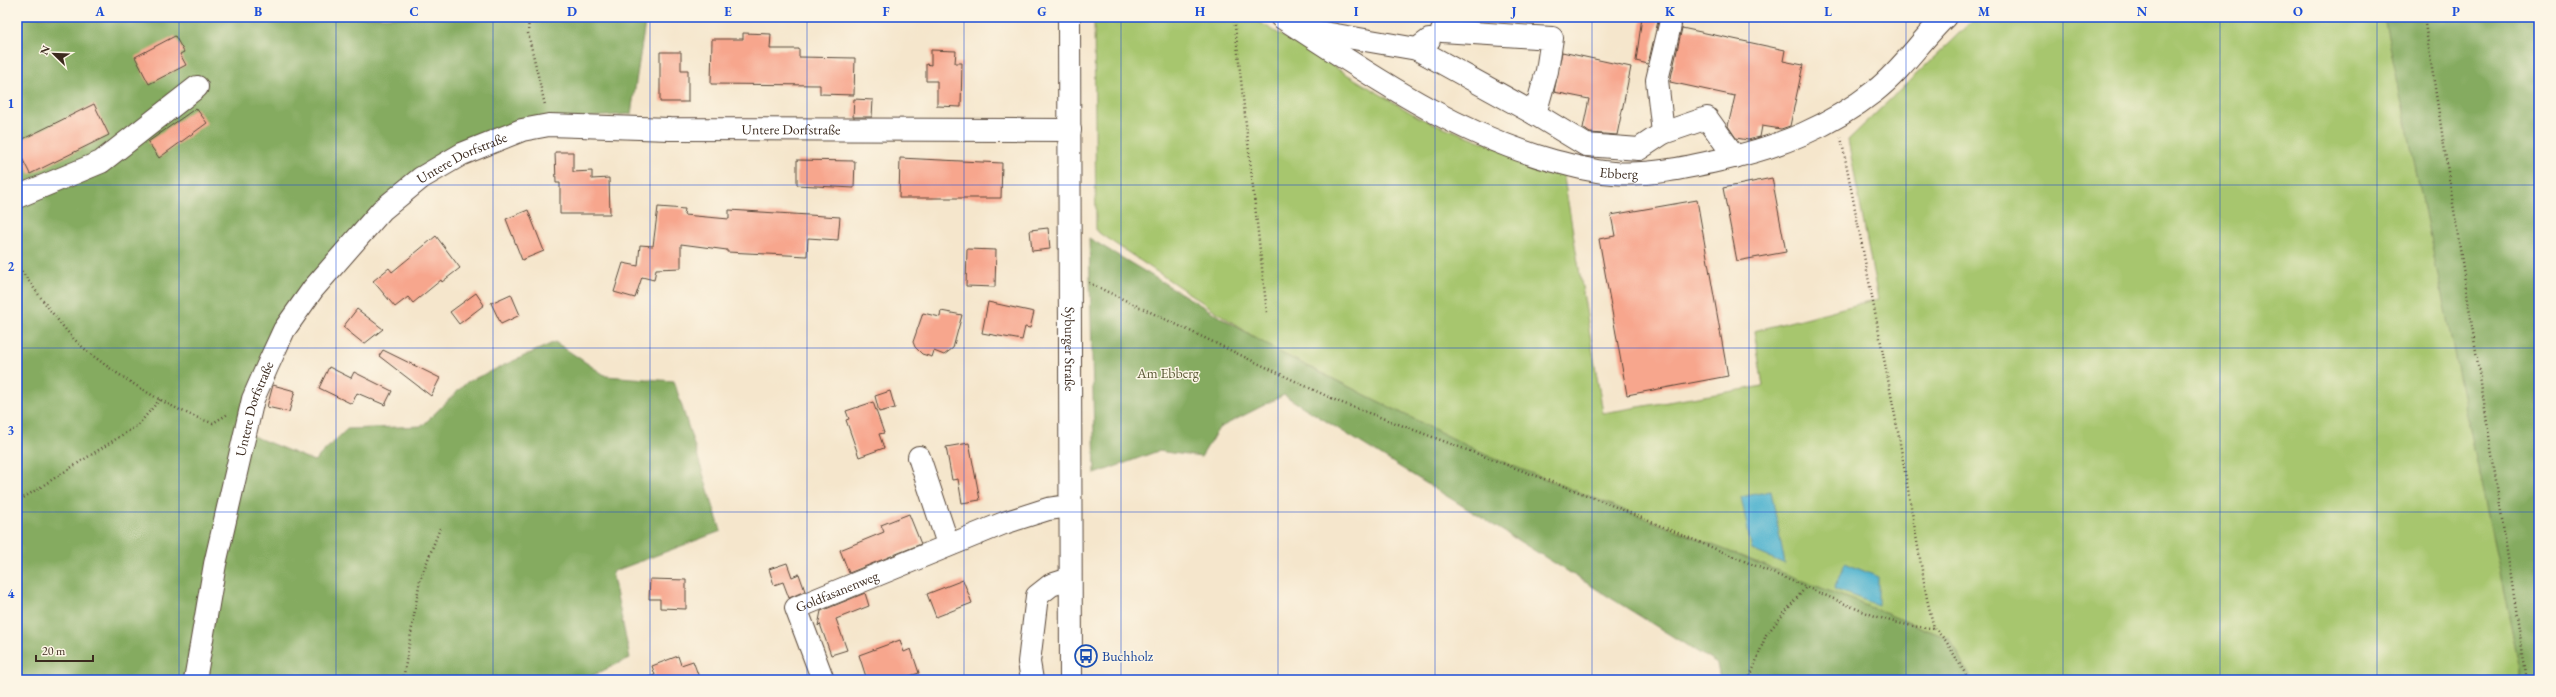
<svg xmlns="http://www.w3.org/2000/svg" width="2556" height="697" font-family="'EB Garamond',serif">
<rect width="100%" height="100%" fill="#fcf5e5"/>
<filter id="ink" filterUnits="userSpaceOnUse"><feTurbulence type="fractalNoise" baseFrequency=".025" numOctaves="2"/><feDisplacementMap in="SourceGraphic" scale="8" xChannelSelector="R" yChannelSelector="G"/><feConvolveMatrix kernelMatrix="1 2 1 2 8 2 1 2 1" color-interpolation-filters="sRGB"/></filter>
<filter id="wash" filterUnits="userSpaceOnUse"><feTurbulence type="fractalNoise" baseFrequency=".012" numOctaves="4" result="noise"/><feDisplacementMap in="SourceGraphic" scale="16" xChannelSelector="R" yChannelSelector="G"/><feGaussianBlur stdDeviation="0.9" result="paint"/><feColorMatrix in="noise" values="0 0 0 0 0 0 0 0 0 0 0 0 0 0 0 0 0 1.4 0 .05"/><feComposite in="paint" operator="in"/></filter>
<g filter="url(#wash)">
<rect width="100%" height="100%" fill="#f5e6cc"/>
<path fill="#a7c66e" stroke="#717846" d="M1094,17H1251L1420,118L1563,172L1603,413L1763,386L1754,331L1878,299L1848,140L1976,17H2386L2520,669V680H1972L1950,639L1490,457L1269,347L1096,231Z"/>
<path fill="#85ab61" stroke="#606a40" d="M17,17H646L631,114L521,123L460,146L296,299L238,430L314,461L347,429L422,426L467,382L555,342L606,376L674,381L721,531L612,572L630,658L583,680H17Z
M2384,17H2539V680H2520V669Z
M1089,238L1279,352L1490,457L1950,639L1972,680H1720L1717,664L1284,395L1219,428L1201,457L1158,451L1095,474Z"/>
<path fill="#50b3cf" stroke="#466e76" d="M1771,491L1785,564L1752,550L1741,497Z
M1845,563L1878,577V605L1834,589Z"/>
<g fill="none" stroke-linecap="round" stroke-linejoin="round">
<path stroke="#50b3cf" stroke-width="5.5" d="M1854,680H1860"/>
</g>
<g id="blocks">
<path fill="#f7a68d" d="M1642,17H1659L1648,64L1636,61Z
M1682,28L1785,50L1783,61L1803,65L1790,126L1781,129L1762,126L1760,137L1748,140L1736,138L1728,126L1735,96L1670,82Z
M743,33L771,34L770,49H799V57L855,58L854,95L820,94V85L711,84L712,39H743Z
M175,36L184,52L180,54L186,65L149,84L135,57Z
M931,50L956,51L955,63H962L961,107L937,106V81H926V64L931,65Z
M660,52H681V70H688V102H660Z
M1562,52L1631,67L1617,135L1590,133L1583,128L1589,99L1554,92Z
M854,99L873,100L872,117H853Z
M94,104L109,135L30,174L17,148V142Z
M196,108L207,123L159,158L148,142Z
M555,152H573V172L592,171V179L609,178L610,214H560V183H556Z
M900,158L1002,163L1001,198H899Z
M797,160L855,161L854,188L797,185Z
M1772,178L1786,252L1737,261L1723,188Z
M1697,200L1728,376L1627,395L1599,239L1615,236L1611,215Z
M658,207L685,209L684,215L729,219V210L840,217L838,240L808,238L807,256L727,252V250L681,244V268L656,269L654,280L642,277L635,298L614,292L623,263L638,266L640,245L653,246Z
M528,210L544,251L522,260L506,219Z
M1048,228L1050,249L1032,251L1030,230Z
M436,236L460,268L442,282L441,280L413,303L408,297L395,307L373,281L389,268L392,272Z
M967,249L996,250L995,287L966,286Z
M476,293L484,305L459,324L450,312Z
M511,294L520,315L501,324L491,303Z
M988,302L1034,312L1030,328L1025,327L1022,340L982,333Z
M357,309L383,329L364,344L343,327Z
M941,311L962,315L953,348L944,355L934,351L932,357L922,354L915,347L913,342L923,313L940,317Z
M383,350L440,378L431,396L379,356Z
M329,367L351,378L354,372L392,391L385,405L357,393L352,404L319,388Z
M273,385L295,391L289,412L267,407Z
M890,391L895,408L879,412L875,396Z
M873,402L884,433L879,434L884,448L859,457L846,420L849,419L846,411Z
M969,443L980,500L962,503L958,479L952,480L946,447Z
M909,514L921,544L849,573L840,550L884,532L881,525Z
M787,563L792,577L799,574L805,591L789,598L783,582L774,585L769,569Z
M650,579L686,580V609L660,608V599H649Z
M963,580L972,603L936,617L927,594Z
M865,593L869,606L836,619L847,650L831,655L820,624L818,626L821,611Z
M900,640L904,652L911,649L919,673L898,680H867L859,655Z
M678,656L681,665L693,661L700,680H646V678L655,675L652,666Z"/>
</g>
</g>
<g filter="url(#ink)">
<use href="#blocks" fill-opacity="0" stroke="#574638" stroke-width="1"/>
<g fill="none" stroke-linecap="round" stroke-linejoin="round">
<g stroke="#574638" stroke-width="24">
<g id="minor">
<path id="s1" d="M1069,17L1071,680"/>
<path id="s2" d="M1281,17C1368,73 1452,133 1554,161C1573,166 1593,172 1613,173C1651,176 1689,167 1725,159C1781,146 1829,127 1875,91C1902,70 1921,40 1945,17"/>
<path d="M1307,30L1417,49L1429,40"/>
<path d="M1417,49L1535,114L1547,71L1552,38L1442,31"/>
<path d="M1535,114L1586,145L1639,149L1663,133L1657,80L1670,25"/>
<path d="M1663,133L1707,118L1735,157"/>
<path d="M17,197L101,162L197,87"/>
<path d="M919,457L948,544"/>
<path id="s3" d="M195,680L215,564L253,399L267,367L284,330L313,289L382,210L421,178L462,154L522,130L549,125L670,129L1070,130"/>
<path id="s4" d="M823,680L796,608L1004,523L1048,509L1069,506"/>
<path d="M1032,680L1029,662L1037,596L1051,585L1070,579"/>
</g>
</g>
<path stroke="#574638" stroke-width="2.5" stroke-dasharray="1 3" stroke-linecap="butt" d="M529,17L528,33L545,105
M1234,17L1267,313
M2424,17L2527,680
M1841,137L1897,426L1927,599L1934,628L1946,641L1969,680
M17,265C35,289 53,316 73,338C100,366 175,413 213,423L228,414
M1089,283L1337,401L1592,497L1806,587
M17,502L138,425L161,398
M403,680L420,580L440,528
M1749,680L1766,635L1806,587C1847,604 1889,627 1934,628"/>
<use href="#minor" stroke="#fff" stroke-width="22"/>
</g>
</g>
<path fill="none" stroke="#1d4ed8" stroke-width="1" stroke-opacity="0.55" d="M179,17V680M336,17V680M493,17V680M650,17V680M807,17V680M964,17V680M1121,17V680M1278,17V680M1435,17V680M1592,17V680M1749,17V680M1906,17V680M2063,17V680M2220,17V680M2377,17V680M17,185H2539M17,348H2539M17,512H2539"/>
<defs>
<g id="bus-ring" transform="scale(1.15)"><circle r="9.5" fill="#fcf5e5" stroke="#1a4fb4" stroke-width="1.5"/><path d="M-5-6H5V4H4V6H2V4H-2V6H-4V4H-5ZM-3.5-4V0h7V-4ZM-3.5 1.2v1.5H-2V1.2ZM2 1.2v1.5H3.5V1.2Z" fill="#1a4fb4"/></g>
</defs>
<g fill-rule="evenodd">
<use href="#bus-ring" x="1086" y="656"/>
</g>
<g text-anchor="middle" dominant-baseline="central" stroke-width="3" stroke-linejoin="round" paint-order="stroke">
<g font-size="14" fill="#3b2a1e" stroke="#fcf5e5">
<text stroke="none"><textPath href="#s3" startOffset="950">Untere Dorfstraße</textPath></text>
<text stroke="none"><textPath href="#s3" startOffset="614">Untere Dorfstraße</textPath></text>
<text stroke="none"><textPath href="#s2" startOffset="376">Ebberg</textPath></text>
<text stroke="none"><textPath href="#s1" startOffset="332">Syburger Straße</textPath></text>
<text stroke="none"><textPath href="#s3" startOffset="278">Untere Dorfstraße</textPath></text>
<text stroke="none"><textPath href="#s4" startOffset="121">Goldfasanenweg</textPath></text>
</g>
<g font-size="14" fill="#5b5936" stroke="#fcf5e5">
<text x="1168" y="373">Am Ebberg</text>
</g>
<g font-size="14" fill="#164399" stroke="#fcf5e5" text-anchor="start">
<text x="1102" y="656">Buchholz</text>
</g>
</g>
<rect width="2556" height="697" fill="none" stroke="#fcf5e5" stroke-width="44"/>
<g transform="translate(54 54) rotate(293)" stroke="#fcf5e5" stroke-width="3" paint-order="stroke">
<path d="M0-3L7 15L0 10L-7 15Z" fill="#3b2a1e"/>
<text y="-6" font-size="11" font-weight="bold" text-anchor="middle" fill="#3b2a1e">N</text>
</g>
<path d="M36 655v6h57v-6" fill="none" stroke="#3b2a1e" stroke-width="2"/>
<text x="42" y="655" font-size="12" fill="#3b2a1e" stroke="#fcf5e5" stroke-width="3" paint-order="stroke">20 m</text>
<rect x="22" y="22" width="2512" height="653" fill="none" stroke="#1d4ed8" stroke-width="1.5"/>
<g font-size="13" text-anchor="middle" font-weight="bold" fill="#1d4ed8">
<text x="100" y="16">A</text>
<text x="258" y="16">B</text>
<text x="414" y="16">C</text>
<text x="572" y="16">D</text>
<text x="728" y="16">E</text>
<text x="886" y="16">F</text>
<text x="1042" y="16">G</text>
<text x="1200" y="16">H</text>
<text x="1356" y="16">I</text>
<text x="1514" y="16">J</text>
<text x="1670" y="16">K</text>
<text x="1828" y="16">L</text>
<text x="1984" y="16">M</text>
<text x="2142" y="16">N</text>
<text x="2298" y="16">O</text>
<text x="2456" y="16">P</text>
<text x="11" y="108">1</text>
<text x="11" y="271">2</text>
<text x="11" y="435">3</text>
<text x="11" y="598">4</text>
</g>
</svg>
